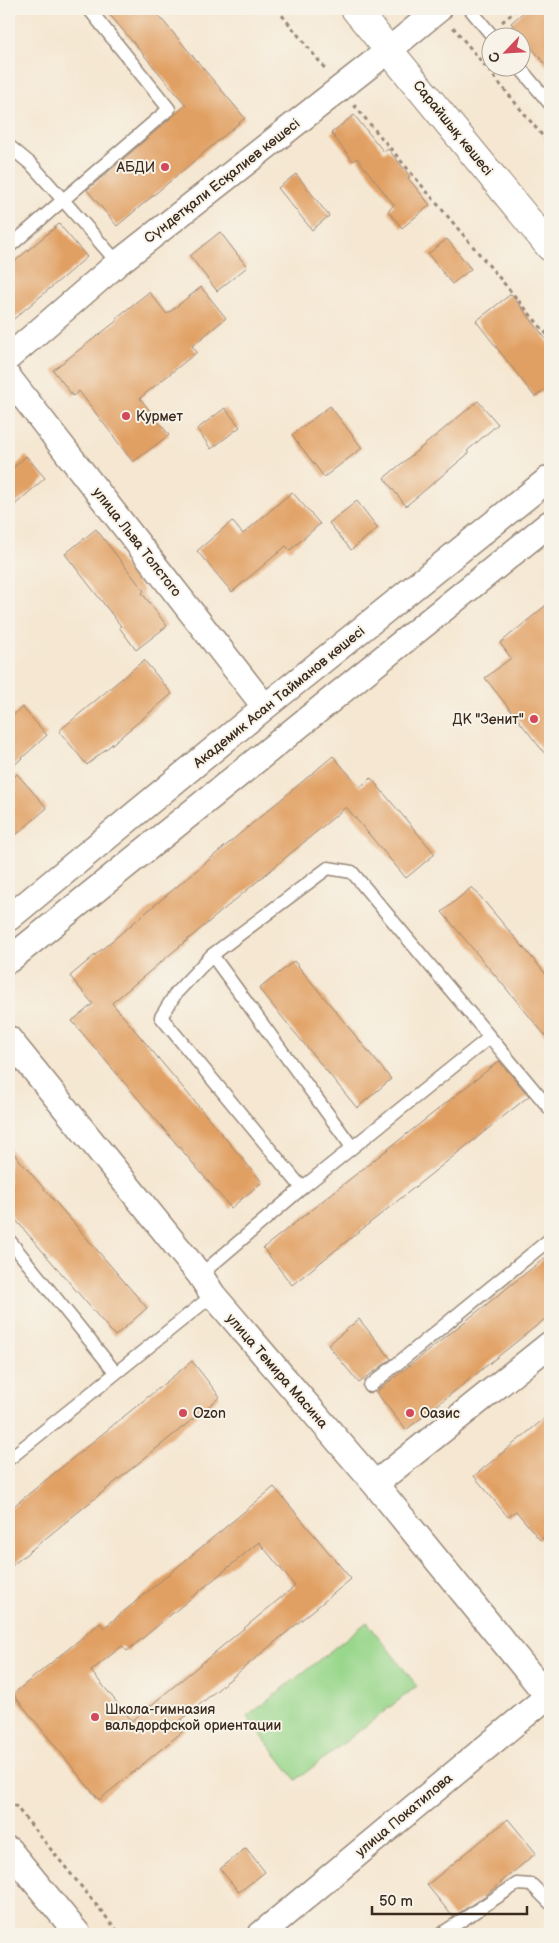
<svg xmlns="http://www.w3.org/2000/svg" width="559" height="1943" font-family="'Balsamiq Sans',sans-serif">
<rect width="100%" height="100%" fill="#f7f3e8"/>
<filter id="ink" filterUnits="userSpaceOnUse"><feTurbulence type="fractalNoise" baseFrequency=".02" numOctaves="2"/><feDisplacementMap in="SourceGraphic" scale="10" xChannelSelector="R" yChannelSelector="G"/><feConvolveMatrix kernelMatrix="1 2 1 2 8 2 1 2 1" color-interpolation-filters="sRGB"/></filter>
<filter id="wash" filterUnits="userSpaceOnUse"><feTurbulence type="fractalNoise" baseFrequency=".0096" numOctaves="4" result="noise"/><feDisplacementMap in="SourceGraphic" scale="20" xChannelSelector="R" yChannelSelector="G"/><feGaussianBlur stdDeviation="1.12" result="paint"/><feColorMatrix in="noise" values="0 0 0 0 0 0 0 0 0 0 0 0 0 0 0 0 0 1.4 0 .05"/><feComposite in="paint" operator="in"/></filter>
<g filter="url(#wash)">
<rect width="100%" height="100%" fill="#f5e7d1"/>
<path fill="#99d78c" stroke="#6a8055" d="M367,1622L417,1686L296,1780L247,1717Z"/>
<g id="blocks">
<path fill="#e1a063" fill-rule="evenodd" d="M105,9H153L245,118L117,226L87,190L186,105Z
M527,9H550V70L511,23Z
M354,115L384,152L388,149L410,176L408,178L430,205L402,228L388,211L394,205L357,158L353,161L331,133Z
M296,174L329,216L312,230L278,188Z
M59,224L87,257L9,323V266Z
M220,232L247,267L217,291L190,256Z
M447,239L471,269L452,284L428,254Z
M201,287L226,318L192,346L197,352L140,398L169,435L133,462L79,391L73,396L53,370L118,320L116,318L149,292L167,314Z
M511,294L550,344V385L535,397L476,321Z
M478,401L498,424L467,451L469,453L406,506L384,478Z
M330,406L362,448L324,477L292,435Z
M225,408L240,427L211,449L197,429Z
M26,456L45,478L9,510V472Z
M292,492L320,524L290,550L286,546L232,592L197,551L232,521L243,534Z
M357,501L378,528L351,550L329,523Z
M96,529L144,591L142,593L167,626L136,650L119,627L121,626L65,554Z
M550,602V760L485,678L511,658L500,643Z
M144,660L172,694L87,765L59,731Z
M22,707L47,735L9,770V719Z
M333,756L360,787L371,778L435,854L406,878L346,807L112,1003L262,1182L231,1208L72,1021L93,1004L70,976Z
M17,774L47,808L9,841V782Z
M472,887L550,979V1041L442,912Z
M294,961L391,1079L357,1108L259,989Z
M499,1061L529,1096L292,1285L263,1248Z
M9,1148L147,1308L115,1336L9,1212Z
M550,1254V1315L406,1430L376,1392Z
M359,1319L391,1359L359,1383L328,1345Z
M192,1361L220,1397L9,1568V1510Z
M550,1414V1532L540,1540L516,1511L508,1517L474,1476Z
M274,1487L351,1579L181,1720L187,1728L99,1800L13,1694L100,1623L104,1628ZM259,1542L295,1586L132,1721L91,1671L122,1646L127,1651Z
M508,1819L536,1853L486,1895L453,1917L427,1885Z
M246,1848L265,1872L239,1892L220,1869Z"/>
</g>
</g>
<g filter="url(#ink)">
<use href="#blocks" fill-opacity="0" stroke="#988878" stroke-width="1"/>
<g fill="none" stroke-linecap="round" stroke-linejoin="round">
<g stroke="#988878" stroke-width="15">
<path id="service" d="M89,9L169,109L63,200L118,263
M470,9L494,38
M520,68L550,104
M9,146L32,165L63,200L9,247
M212,955L352,1147
M302,1188L490,1037
M9,1240L116,1373
M200,1275L302,1188L161,1017L176,993L212,955L328,868L352,872L550,1109
M370,1386L550,1239
M9,1459L213,1295
M441,1934L517,1884L532,1885L550,1903"/>
</g>
<g stroke="#988878" stroke-width="28">
<path id="minor" d="M9,357L118,263L389,50L439,9
M9,378L265,707
M9,918L265,707L550,478
M9,960L550,523
M9,1039L200,1275L213,1295L375,1484L550,1699
M375,1484L550,1344
M9,1850L78,1934
M261,1934L548,1696"/>
</g>
<g stroke="#988878" stroke-width="30">
<path id="tertiary" d="M355,9L550,247"/>
</g>
<path stroke="#988878" stroke-width="3" stroke-dasharray="4 4" stroke-linecap="butt" d="M277,9L327,71
M502,22L518,9
M453,27L550,145
M354,105L550,338
M9,1798L120,1934"/>
<use href="#service" stroke="#fff" stroke-width="12"/>
<use href="#minor" stroke="#fff" stroke-width="25"/>
<use href="#tertiary" stroke="#fff" stroke-width="28"/>
</g>
</g>
<g fill="#d1495b" stroke="#f7f3e8" stroke-width="2">
<circle cx="165" cy="167" r="5"/>
<circle cx="126" cy="416" r="5"/>
<circle cx="534" cy="719" r="5"/>
<circle cx="183" cy="1413" r="5"/>
<circle cx="410" cy="1413" r="5"/>
<circle cx="95" cy="1717" r="5"/>
</g>
<g text-anchor="middle" dominant-baseline="central" stroke-width="4" stroke-linejoin="round" paint-order="stroke">
<g font-size="14" fill="#3b2a1e" stroke="#f7f3e8">
<text transform="translate(453 128) rotate(51)">Сарайшық көшесі</text>
<text transform="translate(222 181) rotate(-38)">Сүндетқали Есқалиев көшесі</text>
<text transform="translate(137 542) rotate(52)">улица Льва Толстого</text>
<text transform="translate(279 697) rotate(-39)">Академик Асан Тайманов көшесі</text>
<text transform="translate(277 1371) rotate(49)">улица Темира Масина</text>
<text transform="translate(404 1815) rotate(-40)">улица Покатилова</text>
</g>
<g font-size="14" fill="#3b2a1e" stroke="#f7f3e8" text-anchor="start">
<text x="155" y="167" text-anchor="end">АБДИ</text>
<text x="136" y="416">Курмет</text>
<text x="524" y="719" text-anchor="end">ДК "Зенит"</text>
<text x="193" y="1413">Ozon</text>
<text x="420" y="1413">Оазис</text>
<text x="105" y="1709">Школа-гимназия<tspan x="105" dy="16">вальдорфской ориентации</tspan></text>
</g>
</g>
<rect width="559" height="1943" fill="none" stroke="#f7f3e8" stroke-width="30"/>
<g transform="translate(506 52) rotate(245)"><circle r="24" fill="#f7f3e8" stroke="#aca397"/>
<path d="M0-4L9 19L0 12L-9 19Z" fill="#d1495b"/>
<text y="-8" font-size="14" font-weight="bold" text-anchor="middle" fill="#3b2a1e">С</text>
</g>
<path d="M372 1906v8h155v-8" fill="none" stroke="#3b2a1e" stroke-width="2.5"/>
<text x="379" y="1906" font-size="15" fill="#3b2a1e" stroke="#f7f3e8" stroke-width="4" paint-order="stroke">50 m</text>
</svg>
